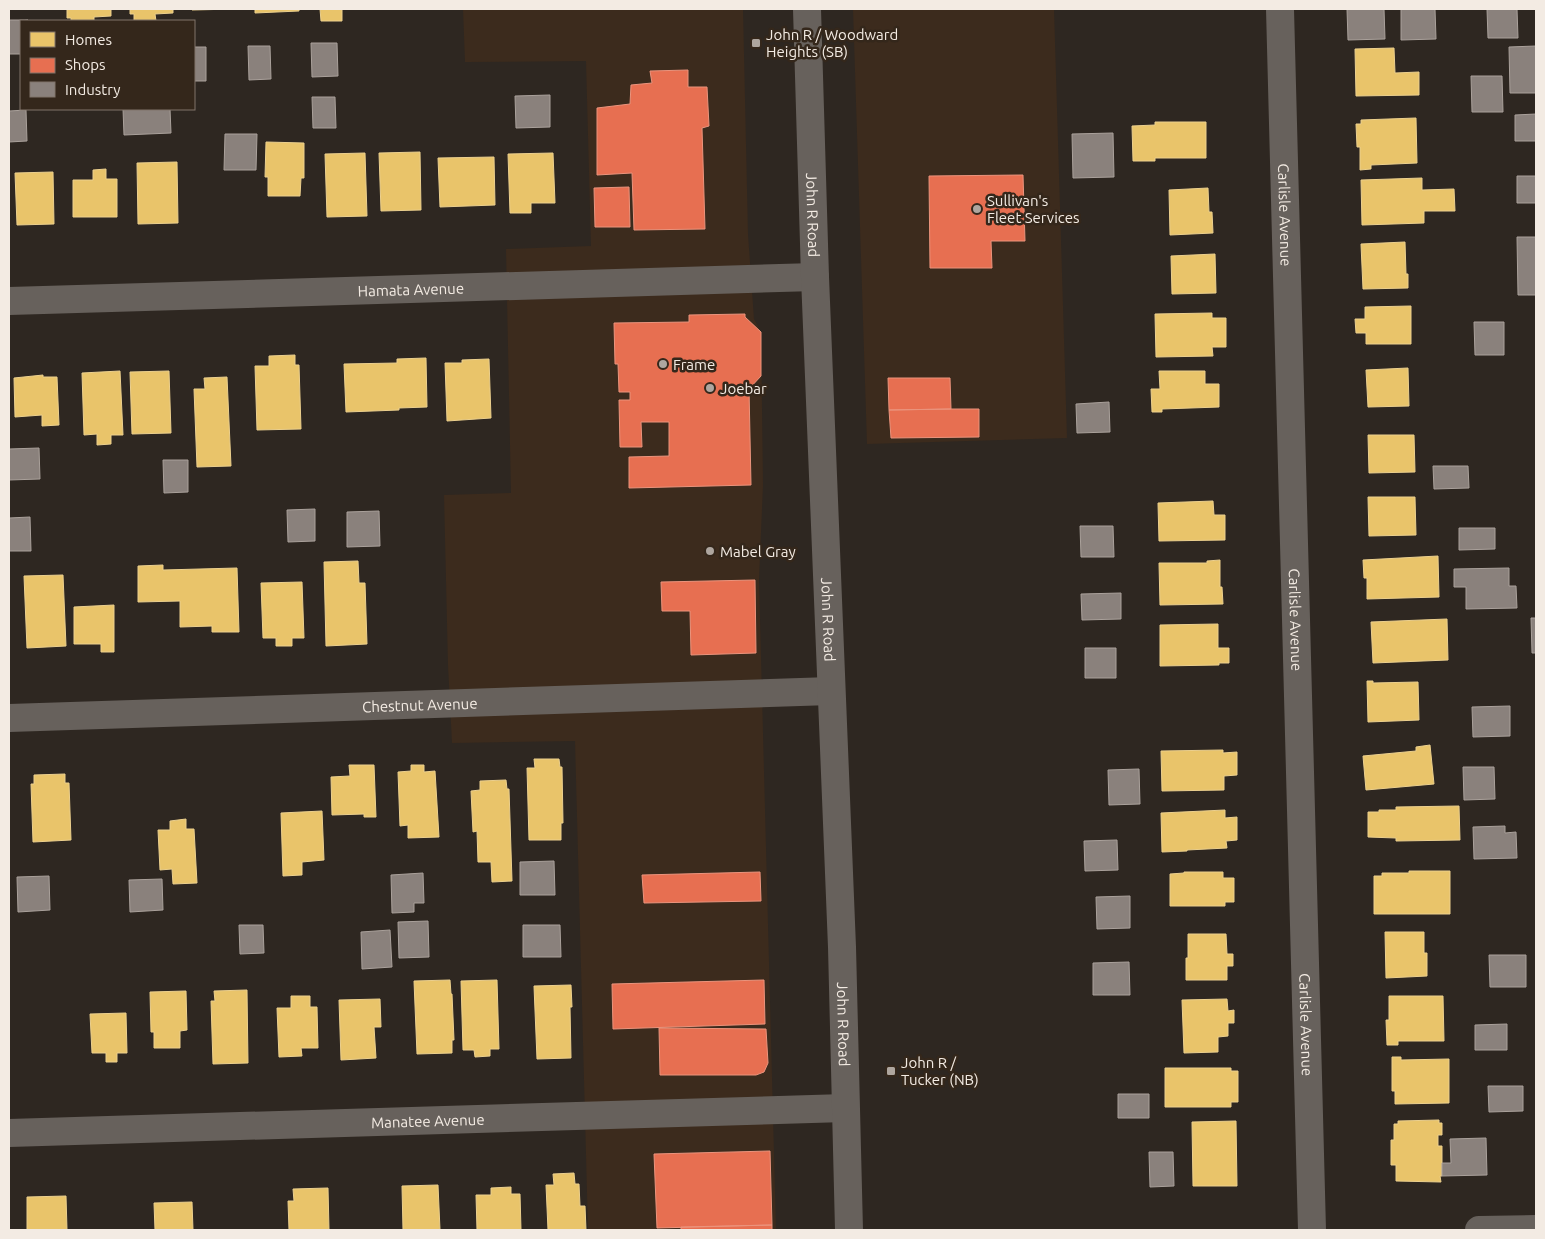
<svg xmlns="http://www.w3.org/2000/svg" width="1545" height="1239" font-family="Ubuntu,sans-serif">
<rect width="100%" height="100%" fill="#2e2721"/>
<path fill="#3c2b1d" d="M463,9H743L748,234L754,319L761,332L763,485L759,580L776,1230H588L575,741L452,743L448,665L444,495L511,493L506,249L591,246L586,61L465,62Z
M853,9H1054L1067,438L867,444Z"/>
<path fill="#e9c46a" stroke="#ecd08e" d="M67,9H111V16L94,17V21H71V18H67Z
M130,9H173V13L155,14L156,21H134V14H130Z
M192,9H236L192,10Z
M255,9H299V11L255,13Z
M317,9H342V21H321L320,9Z
M1394,48L1395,73L1419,72V95L1356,96L1355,49Z
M1416,118L1417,163L1371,165V169L1360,170V147H1357L1356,124H1361V120Z
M1155,122H1206V158H1155V161H1133L1132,126L1155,125Z
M266,142L304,143V178H301L300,196H268V177H265Z
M420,152L421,210L381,211L379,153Z
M365,153L367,216L327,217L325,154Z
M553,153L555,203H531V213H510L508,154Z
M494,157L495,205L440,207L438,158Z
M177,162L178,223L138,224L137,163Z
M106,169V179H117V217H73V180H93V170Z
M53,172L54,224L17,225L15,173Z
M1422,178V190L1454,189L1455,211H1424V223L1362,225L1361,180Z
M1208,188L1209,212H1212L1213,233L1170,235L1169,190Z
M1405,242L1406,274H1408V288L1363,289L1361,244Z
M1215,254L1216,293L1172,294L1171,256Z
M1411,306V344H1366V333H1356L1355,319H1365V307Z
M1212,313V318H1226V347H1212L1213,356L1156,357L1155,314Z
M295,355V365H299L301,429L257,430L255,366H269V356Z
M426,358L427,407L399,408V410L346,412L344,364L397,363V359Z
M489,359L491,418L447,421L445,363H462V360Z
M1408,368L1409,406L1368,407L1366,370Z
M120,371L123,435H111V444L97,445V434L84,435L82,373Z
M169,371L171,433L132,434L130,372Z
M1159,371H1205V384H1219V407L1162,409V412H1152L1151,389H1160Z
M43,375V377H57L59,425L42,426V415L15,417L14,378Z
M227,377L231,466L197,467L194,389H205L204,378Z
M1368,435H1414L1415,472L1369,473Z
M1368,497H1415L1416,535L1369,536Z
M1213,501L1214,515H1225V540L1159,541L1158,503Z
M1438,556L1439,597L1367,599V578H1364L1363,560Z
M1220,560V587H1222L1223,604L1160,605L1159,563H1207V561Z
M358,561L359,583H365L367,644L326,646L324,562Z
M163,565V570L237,568L239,632H212V626L180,627V601L138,602V566Z
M63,575L66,646L27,648L24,576Z
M302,582L304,638H292V646H276V638H263L261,583Z
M114,605V652H101V644H74V607Z
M1447,619L1448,660L1373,663L1371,622Z
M1218,624V648H1229V663H1219V665L1160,666V625Z
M1367,681H1373V683L1418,682L1419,720L1368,722Z
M1430,745L1434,784L1366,790L1363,756L1416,751V747Z
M1223,750V753L1237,752V775L1224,776V790L1162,791L1161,751Z
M534,759H559L560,767H562L563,823H561V840H529L527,768H535Z
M349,765H374L376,817H364V814L332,815L331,777L350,776Z
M411,765H424V772L435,771L439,837L408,838V825L400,826L398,772L411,771Z
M65,774V783H69L71,840L33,842L31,784H34V775Z
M506,780L507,789H509L512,881L492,882L491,862H478L477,831L473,832L471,791L480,790V781Z
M1459,806L1460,840L1396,841V838L1368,837V812H1379V810H1396V807Z
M1225,810V818L1237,817V840L1226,841L1227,848L1187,850V851L1162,852L1161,813Z
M322,811L324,860L302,862V875L283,876L281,813Z
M186,819V829H194L197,883L173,884L172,869L160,870L158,830H170V821Z
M1409,871H1450V914H1374V876H1382V873H1409Z
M1184,872H1223V878H1234V902H1225V906H1170V874L1184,873Z
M1385,932H1424V953H1427V976L1386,978Z
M1188,934H1226L1227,954H1233V966H1227V980H1186V958H1188Z
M450,980L451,994H452L454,1040H452V1053L417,1054L414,981Z
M497,980L499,1049H490V1056L475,1057L474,1050H463L461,981Z
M571,985L572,1007H570L571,1058L537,1059L534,986Z
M247,990L248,1063L213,1064L211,1001H215L214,991Z
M186,991L187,1030L180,1031V1048H154V1032H151L150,992Z
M291,996H310V1007H317L318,1048H301L302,1056L279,1057L277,1008H291Z
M1389,996H1443L1444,1041H1398V1045H1387L1386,1020H1389Z
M380,999L381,1027H374L376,1058L341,1060L339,1000Z
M1227,999L1228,1011L1234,1010V1023H1228V1036L1218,1037V1052L1184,1053L1182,1000Z
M126,1013L127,1053H117V1062H106V1053H92L90,1014Z
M1392,1057H1401V1060L1449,1059V1103L1395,1104V1091H1392Z
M1165,1068H1231V1071H1238V1102H1231V1107H1165Z
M1439,1120V1123H1442V1135H1438V1146H1442V1176H1440L1441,1182L1396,1181V1165H1391V1140H1394V1124H1398V1121Z
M1236,1121L1237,1186H1193L1192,1122Z
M574,1173L575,1184H579L580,1206H585L586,1230H548L546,1185H554L553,1174Z
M438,1185L440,1230H403L402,1186Z
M511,1187V1194H520L521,1230H477L476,1195H491V1188Z
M328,1188L329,1230H289L288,1201H294L293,1189Z
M66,1196L67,1230H27V1197Z
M192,1202L193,1230H155L154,1203Z"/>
<path fill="#e76f51" stroke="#eb947d" d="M688,70V87H707L709,126L702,128L705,229L634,230L632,173L597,175V108L630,104L631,85L652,83L650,71Z
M1023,175L1025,241H991L992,268H930L929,176Z
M629,187L630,227H595L594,188Z
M745,314V317L761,332V376L749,389L751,485L629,488V457L669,456V422H641L642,447H620L619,400H630V392H619L618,364H615L614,323L689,322V315Z
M888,378H950L951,409L889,410Z
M951,409H979V437L891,438L889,410Z
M755,580L756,653L691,655L690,611H662L661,582Z
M760,872L761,901L644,903L642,875Z
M764,980L765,1024L613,1029L612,984Z
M659,1028L766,1029L768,1063L764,1072L756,1075H660Z
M770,1151L772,1225L657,1228L654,1154Z
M772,1225V1230H681V1227Z"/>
<path fill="#8a817c" stroke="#aaa19b" d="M1347,9H1384L1385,39L1348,40Z
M1401,9H1435L1436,39L1401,40Z
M1487,9H1517L1518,38H1488Z
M9,20H28L21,21V54H9Z
M311,43H337L338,76L312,77Z
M248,46H270L271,79L249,80Z
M1536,46V93H1510L1509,47Z
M194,47H206V81H194Z
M1471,76H1502L1503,112H1472Z
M550,95V127L516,128L515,96Z
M312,97H335L336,128H313Z
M123,109H170L171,133L124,135Z
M26,110L27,141L9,142V111Z
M1536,114V141H1515V115Z
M1113,133L1114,177L1073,178L1072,134Z
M225,134H257L256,170H224Z
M1517,176H1536V203H1517Z
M1517,237H1536V295H1518Z
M1474,322H1504V355H1475Z
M1109,402L1110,432L1077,433L1076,404Z
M39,448L40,479L9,480V449Z
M163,460H188V492L164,493Z
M1433,466H1468L1469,488L1434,489Z
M315,509V541L288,542L287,510Z
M379,511L380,546L347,547V512Z
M30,517L31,551H9V518Z
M1080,526H1113L1114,557H1081Z
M1459,528H1495V549L1459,550Z
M1509,568V586H1516L1517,608L1466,609V587H1454V569Z
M1121,593V619L1082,620L1081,594Z
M1531,618H1536V653H1532Z
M1085,648H1116V678H1085Z
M1510,706V736L1473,737L1472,707Z
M1463,767H1494L1495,799L1464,800Z
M1139,769L1140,804L1109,805L1108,770Z
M1505,826V833L1516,832L1517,858L1474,859L1473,827Z
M1117,840L1118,870L1085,871L1084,841Z
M554,861L555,895H520V862Z
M423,873L424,903H414V912L392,913L391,875Z
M49,876L50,910L18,912L17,877Z
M162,879L163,910L130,912L129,880Z
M1130,896V928L1097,929L1096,897Z
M428,921L429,957L399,958L398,922Z
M239,925H263L264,953L240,954Z
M523,925H560L561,957H523Z
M390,930L392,967L362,969L361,932Z
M1489,955H1526V987H1490Z
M1129,962L1130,995H1093V963Z
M1507,1024V1050H1475V1025Z
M1488,1086H1523V1111L1489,1112Z
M1118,1094H1149V1118H1118Z
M1486,1138L1487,1175L1442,1176V1163H1451L1450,1139Z
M1149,1152H1173L1174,1186L1150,1187Z"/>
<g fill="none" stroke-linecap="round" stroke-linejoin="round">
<g stroke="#67615c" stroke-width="28">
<path id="s1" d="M1280,9L1312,1230"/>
<path id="s2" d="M9,301L815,277"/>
<path id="s3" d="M9,718L831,691"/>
<path id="s4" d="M9,1133L845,1108"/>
<path d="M1479,1230L1536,1229"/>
</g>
<path stroke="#67615c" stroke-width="28" id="s5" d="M807,9L815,277L842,947L849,1230"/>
</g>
<g fill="#aea69f" stroke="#34271b" stroke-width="2">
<rect x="751" y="38" width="10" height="10" rx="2.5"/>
<circle cx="977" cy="209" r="5"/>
<circle cx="663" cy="364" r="5"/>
<circle cx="710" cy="388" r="5"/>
<circle cx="710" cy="551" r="5"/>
<rect x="886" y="1066" width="10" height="10" rx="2.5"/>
</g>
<g text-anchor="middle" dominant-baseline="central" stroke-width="5" stroke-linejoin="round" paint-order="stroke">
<g font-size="15" fill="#f3ebe3" stroke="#34271b" text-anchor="start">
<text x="766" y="34">John R / Woodward<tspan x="766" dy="17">Heights (SB)</tspan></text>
<text x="987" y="200">Sullivan's<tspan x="987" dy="17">Fleet Services</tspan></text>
<text x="673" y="364">Frame</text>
<text x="720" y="388">Joebar</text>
<text x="720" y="551">Mabel Gray</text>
<text x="901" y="1062">John R /<tspan x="901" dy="17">Tucker (NB)</tspan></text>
</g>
<g font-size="15" fill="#f3ebe3" stroke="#34271b">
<text stroke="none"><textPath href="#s5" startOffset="206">John R Road</textPath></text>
<text stroke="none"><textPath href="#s1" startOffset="206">Carlisle Avenue</textPath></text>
<text stroke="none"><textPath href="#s2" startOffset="402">Hamata Avenue</textPath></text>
<text stroke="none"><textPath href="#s5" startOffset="611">John R Road</textPath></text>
<text stroke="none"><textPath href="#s1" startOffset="611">Carlisle Avenue</textPath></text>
<text stroke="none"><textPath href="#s3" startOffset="411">Chestnut Avenue</textPath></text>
<text stroke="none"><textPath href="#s5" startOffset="1016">John R Road</textPath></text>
<text stroke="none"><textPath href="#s1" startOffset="1016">Carlisle Avenue</textPath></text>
<text stroke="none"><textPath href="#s4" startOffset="419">Manatee Avenue</textPath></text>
</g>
</g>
<rect width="1545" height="1239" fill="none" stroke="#f3ebe3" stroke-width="20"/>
<rect x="20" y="20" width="175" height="90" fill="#34271b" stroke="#80756b"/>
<rect x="30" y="32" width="25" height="15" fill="#e9c46a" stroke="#80756b"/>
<text x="65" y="45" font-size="15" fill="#f3ebe3">Homes</text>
<rect x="30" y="58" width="25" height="15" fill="#e76f51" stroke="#80756b"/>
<text x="65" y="70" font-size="15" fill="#f3ebe3">Shops</text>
<rect x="30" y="82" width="25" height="15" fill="#8a817c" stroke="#80756b"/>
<text x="65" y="95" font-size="15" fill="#f3ebe3">Industry</text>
</svg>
